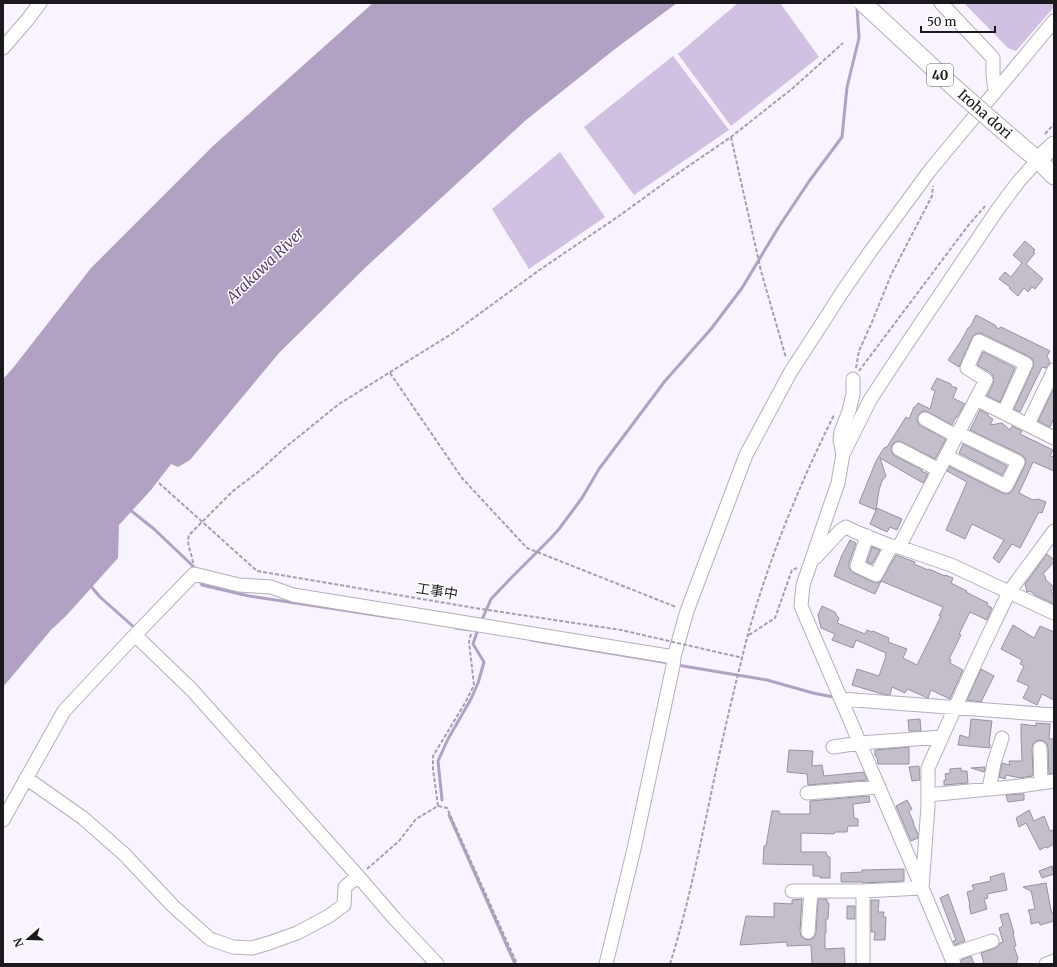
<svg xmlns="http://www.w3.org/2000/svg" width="1057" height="967" font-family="Merriweather,'Noto Sans JP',serif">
<rect width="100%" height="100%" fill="#f8f3fe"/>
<path fill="#d0c0e2" d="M738,3H780L819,57L731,126L678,54Z
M964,3H1054V7L1016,51L1008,48Z
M673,56L729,130L634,195L584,127Z
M560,152L605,217L529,269L492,209Z"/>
<path fill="#b1a1c3" d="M373,3H677L615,49L526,120L367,266L279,353L190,460L178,467L171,464L151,490L119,525L118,558L66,616L51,630L3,687V378H4L13,368L91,268L213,146Z"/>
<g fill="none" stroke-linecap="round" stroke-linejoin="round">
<path stroke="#b1a1c3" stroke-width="3" d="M129,509L154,529L194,567L195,570
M199,579L202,585L249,596L395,618
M89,584L100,597L136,629
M481,622L491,599L510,579L550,539L559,529L582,498L599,469L665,381L711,329L742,288L778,228L810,180L842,137L847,87L859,38L857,7
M456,628L470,630
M531,640L669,663
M677,665L767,680L813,693L833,697
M442,800L438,761L448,739L471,699L478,683L484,662L473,644L478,629
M449,815L515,964"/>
</g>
<path fill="#c3bec9" stroke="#97929d" d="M1025,241L1035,250L1033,252L1035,253L1026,264L1043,279L1035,289L1032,287L1028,292L1024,288L1018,296L1009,288L1010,287L999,279L1005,272L1011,277L1022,263L1013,255Z
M976,315L995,325L998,329L1001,327L1050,351L1047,356L1050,363L1046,368L1042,367L1020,412L1014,409L1033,367L1034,363L1033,360L1030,357L983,334L979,333L975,334L972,338L959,367L948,360L961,341L968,328L970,327Z
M983,352L1015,368L1000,402L987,396L993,384L994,380L993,376L991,373L977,365Z
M937,378L951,384V386L957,388L953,398L965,404L957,417H956L952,425L928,412L925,411L921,412L918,416L917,419L918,423L921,426L946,439L935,459L902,442L898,441L895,442L892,445L891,449L892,453L895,456L922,470L921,471L928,474L923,483L880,458L886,476L882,481L879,490L876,510L859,503L876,461L884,448L887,447L906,417L909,419L914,407H915L918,403L930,409L935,391L931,389Z
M1054,388V418L1050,427L1038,421Z
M980,410L988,414V416L993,419L990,425L1002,423L1010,430L1012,426L1022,431L1020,434L1053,450L1050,456L1054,457V471L1033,462L1019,493L1033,500L1038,499L1046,502L1042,513L1039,512L1020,548L1012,544L999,563L993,558L1004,540L972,524L965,539L946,530L967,482L947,471L950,467L1002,493L1006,494L1010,493L1013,490L1025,465L1026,461L1025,458L1022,455L970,430Z
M963,444L1007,466L1002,475L959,453Z
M877,508L902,519L897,530L890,527L887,532L870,524Z
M850,540L856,543L849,563V567L850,570L854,573L873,582L877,583L881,581L875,594L834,576L842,555Z
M872,547L880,550L872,564L867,562Z
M1047,554L1054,560V562L1043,574L1045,576V577L1046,578L1045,579L1054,587L1051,592L1054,594V604L1035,595L1030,591L1027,592L1025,584Z
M896,555L915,562L914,564L928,570L929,569L945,576V575L953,578L951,583L967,591L966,592L988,603L987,605L992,608L987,620L970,612L959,634L961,635L949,659L951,660L950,663L963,670L950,699L931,690L928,698L907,689L905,693L892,687L890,695L882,694L852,685L857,669L879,676L886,656L885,655L886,653L856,640L853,648L832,640L835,634L821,628L818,615L822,606L835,612L837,616L839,618L837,623L865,634L867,630L872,632L873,631L889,638L888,642L907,649L903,658L917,665L941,616H939L943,607L881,581Z
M1013,625L1034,638L1040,626L1054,632V700L1042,694L1037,705L1023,698L1029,686L1017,681L1024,666L1020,664L1022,660L1001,649Z
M981,669L994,676L981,702L967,700Z
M920,719L921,731H909L908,720Z
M971,719L992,721L989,744H990V748L958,745L960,735L969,738Z
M1036,723L1050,724L1049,739H1054V773L1049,774L1048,748L1047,744L1044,741L1039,740L1036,741L1033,744L1032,748L1033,774L1032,776L1020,778L1006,775L1005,779L999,777L1002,763L1010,765L1009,761H1022L1021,734V724L1036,726Z
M909,747V764H878L877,757L875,756V750Z
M789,750L813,751L812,766L822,765L824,776L864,772L867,780L808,785L807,774L787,772Z
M919,766L920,780L912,781L909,767Z
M985,767L984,772L971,768Z
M961,768V771H967L968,783L944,785V780H946L945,774L950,773V769Z
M1024,794V800L1008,802L1006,795Z
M869,796L870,802L853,804L854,818L858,819V826H848L847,832H835L834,834L801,833V852H826L828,857H830V878H820V876H813V865L763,864L764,846H766L772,811H779L780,814H810V801Z
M907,800L912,809L909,811L910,814L914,823H913L918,834V838L911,841L896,806Z
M1029,810L1034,821L1044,816L1050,831L1054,830V844L1047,848L1045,847L1040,850L1026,823L1019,827L1016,818Z
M1052,866L1054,874L1042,878L1039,871Z
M904,869V881L863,883L862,882H841V873L862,872V870Z
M1004,873L1007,890L987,894L988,898L984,899L987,909L971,914L969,905H970L967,892L974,890L972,885L991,881L990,877Z
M1046,883L1051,910L1052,913H1054V921L1040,925L1039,922L1031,924L1030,915L1028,910L1035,909L1031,891L1023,887Z
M948,894L965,941L955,945L953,941L956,940L940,898Z
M802,899L800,931L801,936L804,939L808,940L812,939L814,937L816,933L818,899H827V903H829L828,919H826V933H825V949L844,948L845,964H812L811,945L787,946V942L740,945L746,916L774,917V903L792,904V900Z
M871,900H879L878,912H884L883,917H886L885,940H874L875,932H871Z
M847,906H855V919H847Z
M1008,913L1014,933H1013L1016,946L1014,947L1018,958L1016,964H984L981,953L995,948L998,947L1000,943L1003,942L999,928L1003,926L1000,915Z
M971,956L974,964H962L961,960Z"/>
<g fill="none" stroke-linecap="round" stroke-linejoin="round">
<g stroke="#b4afba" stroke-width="15">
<path id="minor" d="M941,3L993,58V74L995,92
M3,48L28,19L40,3
M976,399L986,380L967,368L979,341L1026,364L1004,412
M925,419L956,436
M1028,424L1054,370
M899,449L939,470
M843,454L840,440L841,432L849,411L853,394V379
M946,456L1006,486L1018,462L958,433
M867,536L857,566L876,575L891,546
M899,547L958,433L976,399L1054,438
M816,557L840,531L846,527L856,532L891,546L899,547L951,565L1054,613
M135,635L192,690L358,876L394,918L437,964
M841,699L1054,715
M833,747L860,743L942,737
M1040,748L1041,783
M26,778L83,818L124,854L173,906L210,939L233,947L252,948L269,943L297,933L329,916L344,905L345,887L358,876
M989,789L994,763L1002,738
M807,793L879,787
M928,795L1020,786L1054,781
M3,820L64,711L135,635L194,574L239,585L271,587L293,595L473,624L674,657
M792,891H863
M808,932L811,891
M950,955L992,941
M606,964L634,849L673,666L674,657L687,611L746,455L790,373L843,291L870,252L931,169L1054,21
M863,964V891L922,888L928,806V768L978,657L1009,592L1054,531
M954,964L922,888L801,606L803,585L838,483L843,454L870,400L902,351L998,209L1019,181L1038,160
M1046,964L1054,961"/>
</g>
<g stroke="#b4afba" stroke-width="19">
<path id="major" d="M1020,145L1038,160L1054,176
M1038,160L1054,145"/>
</g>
<path stroke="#a4a0a8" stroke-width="2" stroke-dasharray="4 2" stroke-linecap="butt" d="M1045,134L1054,124
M731,137L761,271L786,358
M856,368L859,351L872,322L891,275L932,196L933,186
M859,371L967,227L985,206
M390,373L462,478L527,548L676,607
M193,563C192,553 186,545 189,535L233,491L258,472L287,446L339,404L453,333L538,271L619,216L674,176L731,137L793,88L843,43
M749,635L775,618L792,570L797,568
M438,806L433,769V756L465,703L474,685L469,642L471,634
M367,869L399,841L416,819L438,806L447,808L517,964
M670,964C687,910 698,855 710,799C721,744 734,689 748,634C769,559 799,485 834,415"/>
<use href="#minor" stroke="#fff" stroke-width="13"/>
<use href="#major" stroke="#fff" stroke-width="17"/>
<g stroke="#b4afba" stroke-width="19" stroke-linecap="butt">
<path id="major-bridge" d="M863,3L958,91L1020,145"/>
</g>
<path stroke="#a4a0a8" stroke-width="2" stroke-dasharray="4 2" stroke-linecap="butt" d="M159,483L257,571L475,608L621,630L743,658"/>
<use href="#major-bridge" stroke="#fff" stroke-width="17"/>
</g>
<g text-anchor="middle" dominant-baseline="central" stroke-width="3" stroke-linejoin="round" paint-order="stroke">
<rect fill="#fff" stroke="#5f5e61" stroke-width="1" x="927" y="64" width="26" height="22" rx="3"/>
<g font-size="13" font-weight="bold" fill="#1b191d">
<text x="940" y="75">40</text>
</g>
<g font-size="14" fill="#1b191d" stroke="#fff">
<text transform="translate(985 114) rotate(41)">Iroha dori</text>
<text transform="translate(437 591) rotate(9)">工事中</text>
</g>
<g font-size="15" font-style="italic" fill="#5a4171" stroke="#fff">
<text transform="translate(265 265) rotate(-44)">Arakawa River</text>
</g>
</g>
<rect width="1057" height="967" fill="none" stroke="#1b191d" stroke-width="8"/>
<g transform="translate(28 939) rotate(250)" stroke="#ffffff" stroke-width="3" paint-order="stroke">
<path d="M0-3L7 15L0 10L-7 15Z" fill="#1b191d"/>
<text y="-6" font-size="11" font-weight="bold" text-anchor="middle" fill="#1b191d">N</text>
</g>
<path d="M921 26v6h74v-6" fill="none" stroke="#1b191d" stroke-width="2"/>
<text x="927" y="26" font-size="12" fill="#1b191d" stroke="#ffffff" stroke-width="3" paint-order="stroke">50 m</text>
</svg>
